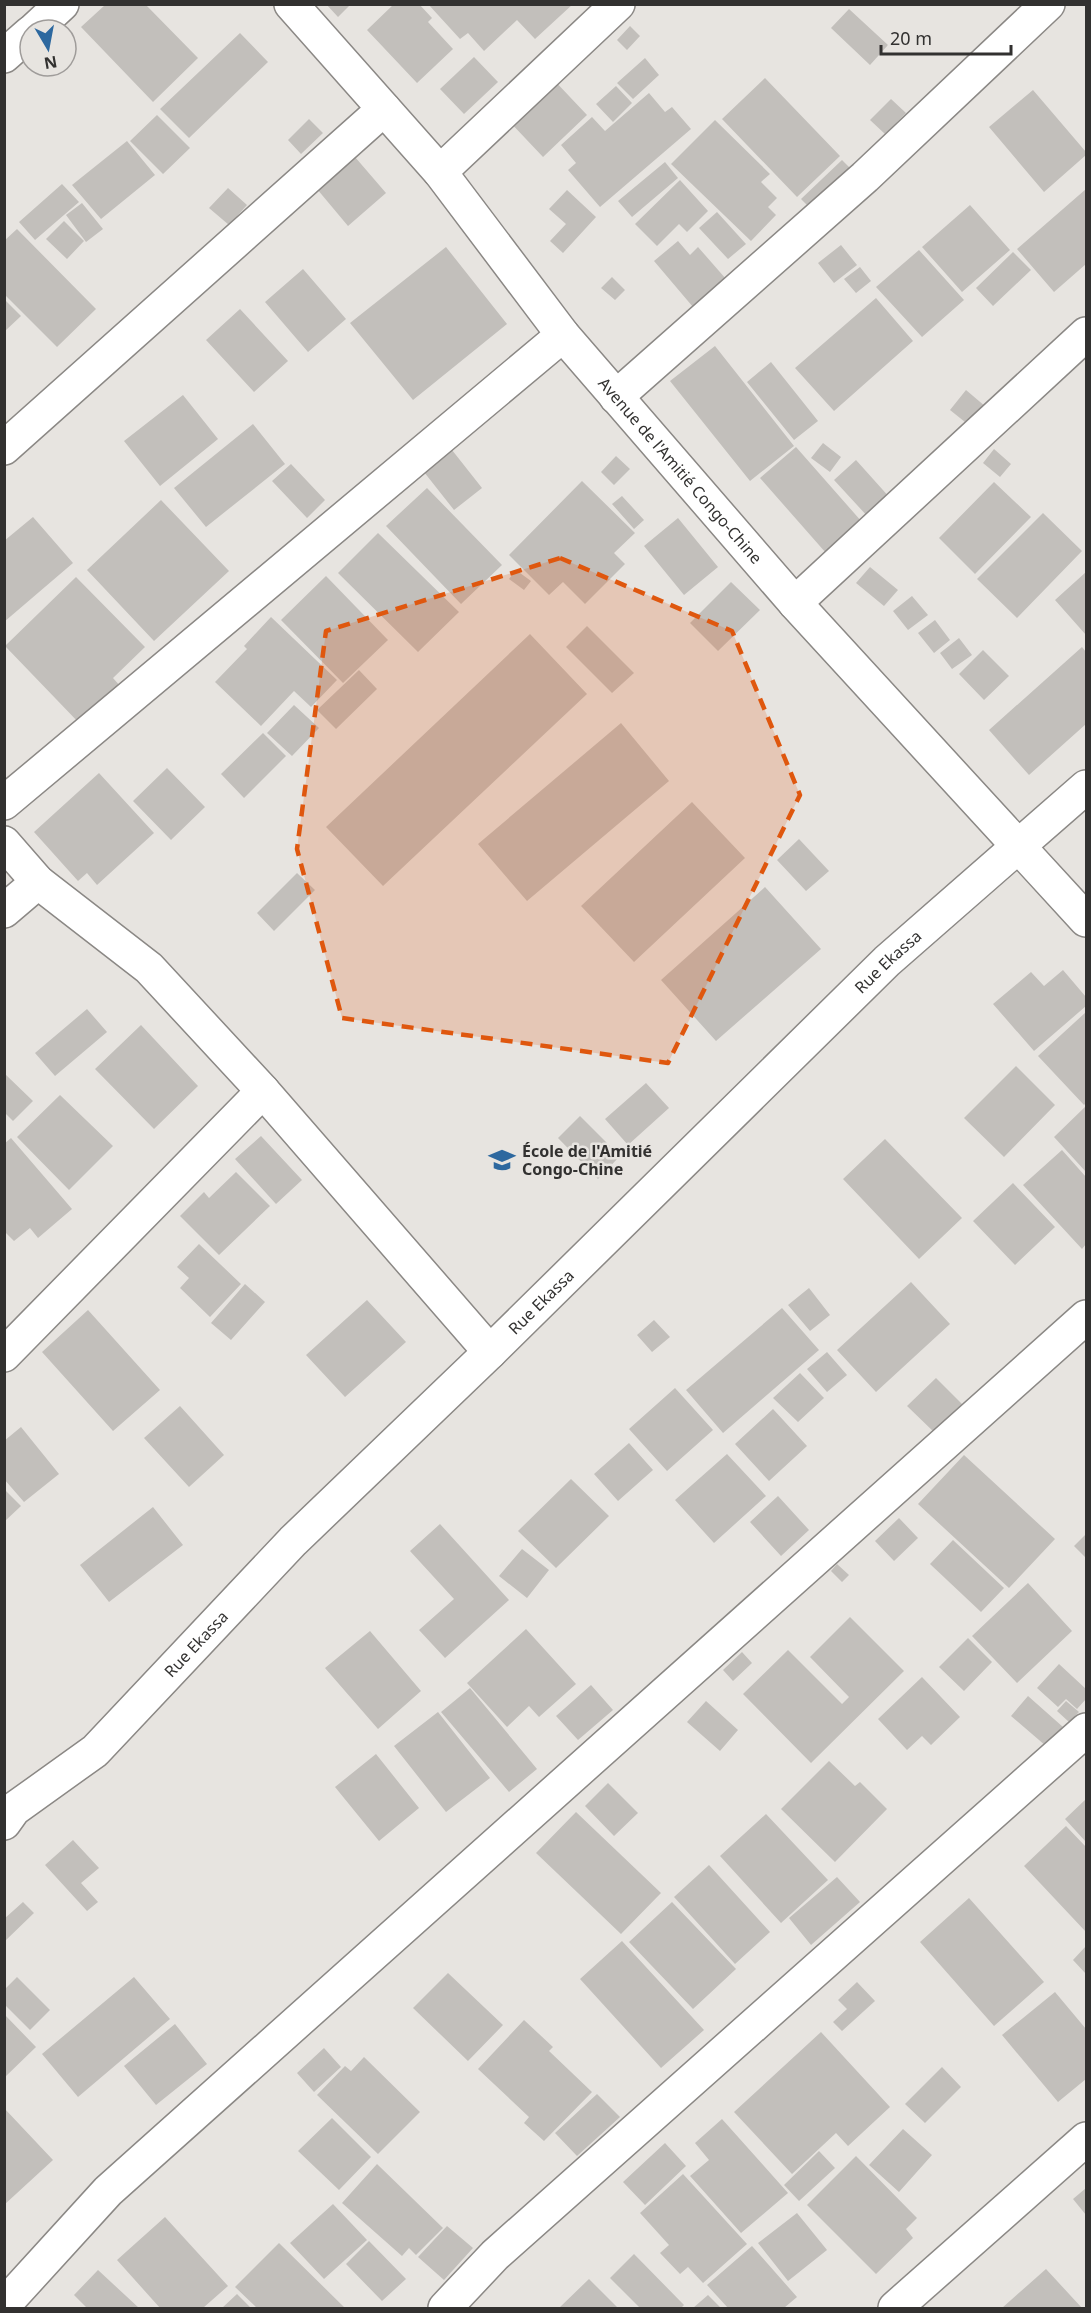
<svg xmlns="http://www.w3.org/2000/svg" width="1091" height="2313" font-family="'Noto Sans',sans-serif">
<rect width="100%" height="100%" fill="#e7e4e0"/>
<path fill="#c2bfbb" d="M326,4H351L338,17Z
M394,4H419L432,18L428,22L453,49L417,83L367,30Z
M428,4H573L535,39L517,20L484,51L468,33L460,39Z
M105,5H146L198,58L153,102L81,27Z
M849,9L888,45L870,65L831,28Z
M630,26L640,36L627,50L617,40Z
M240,33L268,62L189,138L160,109Z
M474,57L498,82L464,114L440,89Z
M645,58L659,75L633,99L617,83Z
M552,78L587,115L543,157L508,120Z
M765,78L840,156L797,197L722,119Z
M616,86L632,103L613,122L596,104Z
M1033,90L1086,152V155L1044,192L989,127Z
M649,93L665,112L672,107L691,129L600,207L568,170L576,163L561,145L592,117L605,131Z
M891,99L906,113L885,134L870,120Z
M157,115L190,148L163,174L130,141Z
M309,119L323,133L301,154L288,140Z
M715,120L770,174L761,182L777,198L768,207L776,215L751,241L671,164Z
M127,141L155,175L101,219L72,185Z
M355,157L386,193L348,226L317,189Z
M842,160L853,171L811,209L801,199Z
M665,162L678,178L632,217L618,201Z
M680,180L708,211L687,232L679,224L657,246L635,224Z
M62,184L79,202L35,240L19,222Z
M228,188L247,205L229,225L209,208Z
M1086,189V264L1054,292L1017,249Z
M567,190L596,217L563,253L550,241L566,224L549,209Z
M82,203L103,229L86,242L66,215Z
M970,205L1010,250L962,292L922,247Z
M717,212L746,244L728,259L699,228Z
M64,221L84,241L67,259L46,239Z
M17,229L96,309L57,347L4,294V241Z
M678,241L690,255L698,247L726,279L693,307L654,261Z
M841,245L857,265L834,283L818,263Z
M446,247L507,324L413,400L350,323Z
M919,250L964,300L922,337L876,287Z
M1013,252L1031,270L993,306L976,288Z
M860,267L871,281L856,293L844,279Z
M303,269L346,319L308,352L265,302Z
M612,277L625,290L615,300L601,288Z
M876,298L913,341L834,411L795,368Z
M4,299L21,316L4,332Z
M240,309L288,361L254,392L206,340Z
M715,346L794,446L750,481L670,381Z
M771,362L818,421L794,440L747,382Z
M966,390L986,407L970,426L950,410Z
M183,395L218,439L160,486L124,441Z
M253,424L285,464L206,527L174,488Z
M823,443L841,457L830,472L811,458Z
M796,447L862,522L826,553L760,478Z
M994,449L1011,464L1000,477L983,463Z
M452,450L482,488L454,510L424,472Z
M616,456L630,469L614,485L601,472Z
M856,460L891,499L869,518L834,480Z
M291,464L325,500L307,518L272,481Z
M582,481L635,533L614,553L625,564L585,604L563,582L549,595L509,555Z
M994,482L1031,517L975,574L939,538Z
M427,488L502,565L461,604L386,526Z
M622,496L644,520L634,529L612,504Z
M161,500L229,571L154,641L87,570Z
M1043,513L1082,551L1017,618L977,579Z
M33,517L73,563L4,622V541Z
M678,518L718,567L684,595L644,546Z
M378,533L459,612L418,652L338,573Z
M870,567L898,590L884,606L856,583Z
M516,570L531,581L524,590L509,579Z
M1086,572V635L1055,600Z
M326,576L388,640L343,683L281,620Z
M76,577L145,647L113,678L121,687L81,725L5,646Z
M731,582L760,610L718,651L690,623Z
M912,596L928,615L908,630L893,611Z
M271,617L337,680L311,707L294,691L261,726L215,682L247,649L244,646Z
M935,620L950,640L934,653L918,633Z
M587,626L634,673L612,693L566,647Z
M530,634L587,694L383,886L326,827Z
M959,638L972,655L952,669L940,653Z
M1082,647L1086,652V724L1029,775L989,730Z
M983,650L1009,676L984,700L959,674Z
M359,670L377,689L336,729L317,710Z
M294,705L319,728L292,756L267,733Z
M621,723L669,781L527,901L478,844Z
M263,733L286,756L244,798L221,774Z
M167,768L205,807L171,840L133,801Z
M99,773L154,833L97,885L87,873L78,881L34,832Z
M692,802L745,858L634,962L581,906Z
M799,839L829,871L806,891L777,860Z
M297,873L315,890L274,931L257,913Z
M765,887L821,949L716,1041L661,980Z
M1063,970L1086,997V1006L1034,1051L993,1004L1031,972L1044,986Z
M87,1009L107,1032L55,1076L35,1053Z
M1086,1012V1103L1084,1105L1038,1056Z
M141,1025L198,1086L154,1129L95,1069Z
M1016,1066L1055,1105L1004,1157L964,1118Z
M5,1074L33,1101L13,1121L5,1113Z
M646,1083L669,1108L628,1145L605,1119Z
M60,1095L113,1146L69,1190L17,1137Z
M1086,1106V1172L1054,1137Z
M580,1116L620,1156L598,1179L558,1138Z
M261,1136L302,1180L276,1204L235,1159Z
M11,1138L72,1209L38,1238L30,1228L14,1241L4,1231V1144Z
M885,1139L962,1218L919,1259L843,1179Z
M1062,1150L1086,1177V1244L1082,1249L1023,1185Z
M236,1172L270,1206L219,1255L180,1216L204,1192L209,1198Z
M1013,1183L1055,1227L1015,1265L973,1221Z
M199,1244L241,1284L210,1317L180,1288L189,1278L177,1267Z
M911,1282L950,1324L876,1392L837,1350Z
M245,1284L265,1302L231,1340L211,1323Z
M809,1288L830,1315L810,1331L788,1305Z
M367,1300L406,1342L345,1397L306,1355Z
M782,1308L819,1350L723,1433L686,1390Z
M88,1310L160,1390L113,1431L42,1352Z
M654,1320L670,1337L652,1352L637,1335Z
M827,1352L847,1375L827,1392L807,1369Z
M800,1373L824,1398L798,1422L773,1398Z
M936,1378L964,1406L936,1434L907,1406Z
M675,1388L713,1430L667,1471L629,1429Z
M180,1406L224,1455L189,1487L144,1438Z
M773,1409L807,1446L769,1481L735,1444Z
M21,1427L59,1474L24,1502L4,1479V1441Z
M629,1443L653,1470L618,1501L594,1474Z
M727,1454L766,1496L714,1543L675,1500Z
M964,1455L1055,1539L1009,1588L918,1504Z
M571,1479L609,1516L556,1568L518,1531Z
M4,1489L21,1506L4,1522Z
M778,1496L809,1530L781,1556L750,1522Z
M153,1507L183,1545L109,1602L80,1565Z
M899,1518L918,1538L894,1561L875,1541Z
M440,1524L509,1600L445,1658L419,1630L454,1599L410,1551Z
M1086,1534V1558L1074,1546Z
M953,1540L1004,1588L981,1612L930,1564Z
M522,1549L549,1570L527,1598L499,1576Z
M837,1564L849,1575L842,1582L831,1571Z
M1028,1583L1072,1631L1017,1683L972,1636Z
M850,1617L904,1671L811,1763L743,1694L788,1650L842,1704L849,1697L810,1657Z
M526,1629L576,1684L539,1717L529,1706L507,1727L467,1683Z
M370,1631L421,1691L378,1729L325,1668Z
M968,1638L992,1662L964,1691L939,1667Z
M742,1652L752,1663L733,1681L723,1670Z
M1059,1664L1086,1689V1699L1077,1709L1066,1699L1058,1707L1037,1688Z
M922,1677L960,1717L931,1745L922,1736L907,1750L878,1719Z
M591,1685L613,1710L578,1740L556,1716Z
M470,1688L537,1769L509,1792L441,1712Z
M1028,1696L1063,1727L1046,1746L1011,1716Z
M706,1701L738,1730L720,1751L687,1722Z
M1066,1701L1079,1712L1069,1722L1057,1711Z
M438,1712L490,1778L446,1812L394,1746Z
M376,1754L419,1808L379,1841L335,1787Z
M829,1761L855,1786L860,1782L887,1809L835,1862L781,1809Z
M608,1783L638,1813L614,1836L585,1806Z
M1086,1799V1842L1065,1819Z
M576,1812L661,1893L621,1934L536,1853Z
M766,1814L828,1880L781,1923L720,1856Z
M1066,1826L1086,1847V1932L1024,1866Z
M73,1840L99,1868L81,1883L98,1902L87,1911L45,1865Z
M709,1865L770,1932L735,1964L674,1897Z
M837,1877L860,1902L811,1945L789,1918Z
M969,1898L1044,1982L994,2026L920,1942Z
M23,1902L34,1913L4,1942V1919Z
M672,1902L736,1969L693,2009L629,1942Z
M622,1941L704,2030L661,2068L580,1979Z
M1086,1946V1974L1073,1960Z
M448,1973L503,2025L468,2061L413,2008Z
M17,1977L50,2010L30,2030L4,2004V1990Z
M134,1977L170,2019L78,2097L42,2054Z
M857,1982L875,2001L842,2031L833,2022L847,2009L838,2000Z
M1055,1992L1086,2029V2079L1058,2102L1002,2035Z
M4,2014L36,2047L4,2078Z
M524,2020L553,2047L549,2051L592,2092L544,2141L524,2123L529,2117L478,2069Z
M175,2024L207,2064L156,2105L124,2066Z
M821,2032L890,2107L848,2146L836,2133L792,2174L734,2112Z
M324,2048L341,2067L314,2092L297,2073Z
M364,2057L420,2112L378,2154L317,2095L345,2066L351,2071Z
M942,2067L961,2087L925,2123L905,2104Z
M597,2094L620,2117L577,2156L555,2133Z
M4,2108L53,2160L4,2205Z
M332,2118L371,2157L339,2190L298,2151Z
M722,2119L788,2193L741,2233L690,2176L709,2160L695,2143Z
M903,2129L932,2155L899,2192L869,2165Z
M665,2143L686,2166L645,2205L623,2182Z
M819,2151L835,2168L799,2201L784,2185Z
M856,2156L917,2218L906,2229L913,2238L876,2274L807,2205Z
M377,2164L443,2228L416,2255L409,2248L402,2256L342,2203Z
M683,2174L747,2244L703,2283L688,2267L680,2274L660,2253L669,2245L640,2213Z
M1086,2188V2215L1073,2199Z
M333,2204L367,2240L324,2279L290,2243Z
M797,2213L827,2250L788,2281L758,2243Z
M165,2217L228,2286L203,2308H160L117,2260Z
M447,2226L473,2248L444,2280L418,2257Z
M369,2241L406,2279L382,2301L346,2264Z
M279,2243L345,2308H257L235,2287Z
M752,2246L797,2297L784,2308H728L707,2285Z
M634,2254L684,2305L681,2308H640L610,2278Z
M1046,2269L1082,2308H1002Z
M98,2270L139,2308H87L74,2295Z
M589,2279L618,2308H559Z
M237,2294L251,2308H222Z
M708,2295L721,2308H693Z"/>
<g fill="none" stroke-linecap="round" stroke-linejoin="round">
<g stroke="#8b8885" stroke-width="36">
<g id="minor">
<path id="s1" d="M291,4L440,172L563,335L795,603L1086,920"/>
<path d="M34,30L62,4"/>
<path d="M4,56L30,33"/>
<path d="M440,172L618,4"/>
<path d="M616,397L865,177L1048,4"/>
<path d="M4,448L384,109"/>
<path d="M795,603L1086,334"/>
<path d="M4,803L563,335"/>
<path d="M4,843L38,882L149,968L263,1091L490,1352"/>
<path d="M4,911L38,882"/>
<path d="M4,1355L263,1091"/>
<path id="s2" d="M4,1823L14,1809L95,1751L293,1541L490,1352L887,961L1086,787"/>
<path d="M4,2305L108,2191L1086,1317"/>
<path d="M445,2308L495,2255L1086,1730"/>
<path d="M895,2308L1086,2139"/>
</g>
</g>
<use href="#minor" stroke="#fff" stroke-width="33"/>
</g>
<path fill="#df570e" fill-opacity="0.2" stroke="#df570e" stroke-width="4.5" stroke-dasharray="12 8" stroke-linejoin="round" d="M560,558L732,631L800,795L668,1063L342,1018L297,849L326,631Z"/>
<defs>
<g id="university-bare" transform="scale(2.07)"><path d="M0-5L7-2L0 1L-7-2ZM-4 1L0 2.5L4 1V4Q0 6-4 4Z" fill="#2d689f" stroke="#e7e4e0" stroke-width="2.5" paint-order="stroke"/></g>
</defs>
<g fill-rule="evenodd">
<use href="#university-bare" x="502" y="1160"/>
</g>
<g text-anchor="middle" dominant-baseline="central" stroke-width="5" stroke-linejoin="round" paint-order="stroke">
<g font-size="16" fill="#323130" stroke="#e7e4e0">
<text stroke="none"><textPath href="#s1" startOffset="608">Avenue de l'Amitié Congo-Chine</textPath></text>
<text stroke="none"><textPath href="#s2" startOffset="1236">Rue Ekassa</textPath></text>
<text stroke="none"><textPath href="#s2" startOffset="750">Rue Ekassa</textPath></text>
<text stroke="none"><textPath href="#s2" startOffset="264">Rue Ekassa</textPath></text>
</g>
<g font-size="16" font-weight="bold" fill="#323130" stroke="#e7e4e0" text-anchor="start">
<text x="522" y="1151">École de l'Amitié<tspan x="522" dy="18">Congo-Chine</tspan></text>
</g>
</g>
<rect width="1091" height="2313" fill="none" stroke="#323130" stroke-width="12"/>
<g transform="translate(48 48) rotate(170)"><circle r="28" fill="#e7e4e0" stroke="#9f9c9a" stroke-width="1.5"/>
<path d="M0-4.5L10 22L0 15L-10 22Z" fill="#2d689f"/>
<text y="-9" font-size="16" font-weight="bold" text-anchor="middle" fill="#323130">N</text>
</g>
<path d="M881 45v9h130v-9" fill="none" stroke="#323130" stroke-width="3"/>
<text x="890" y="45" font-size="18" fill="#323130" stroke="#e7e4e0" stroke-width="4.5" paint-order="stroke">20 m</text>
</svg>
